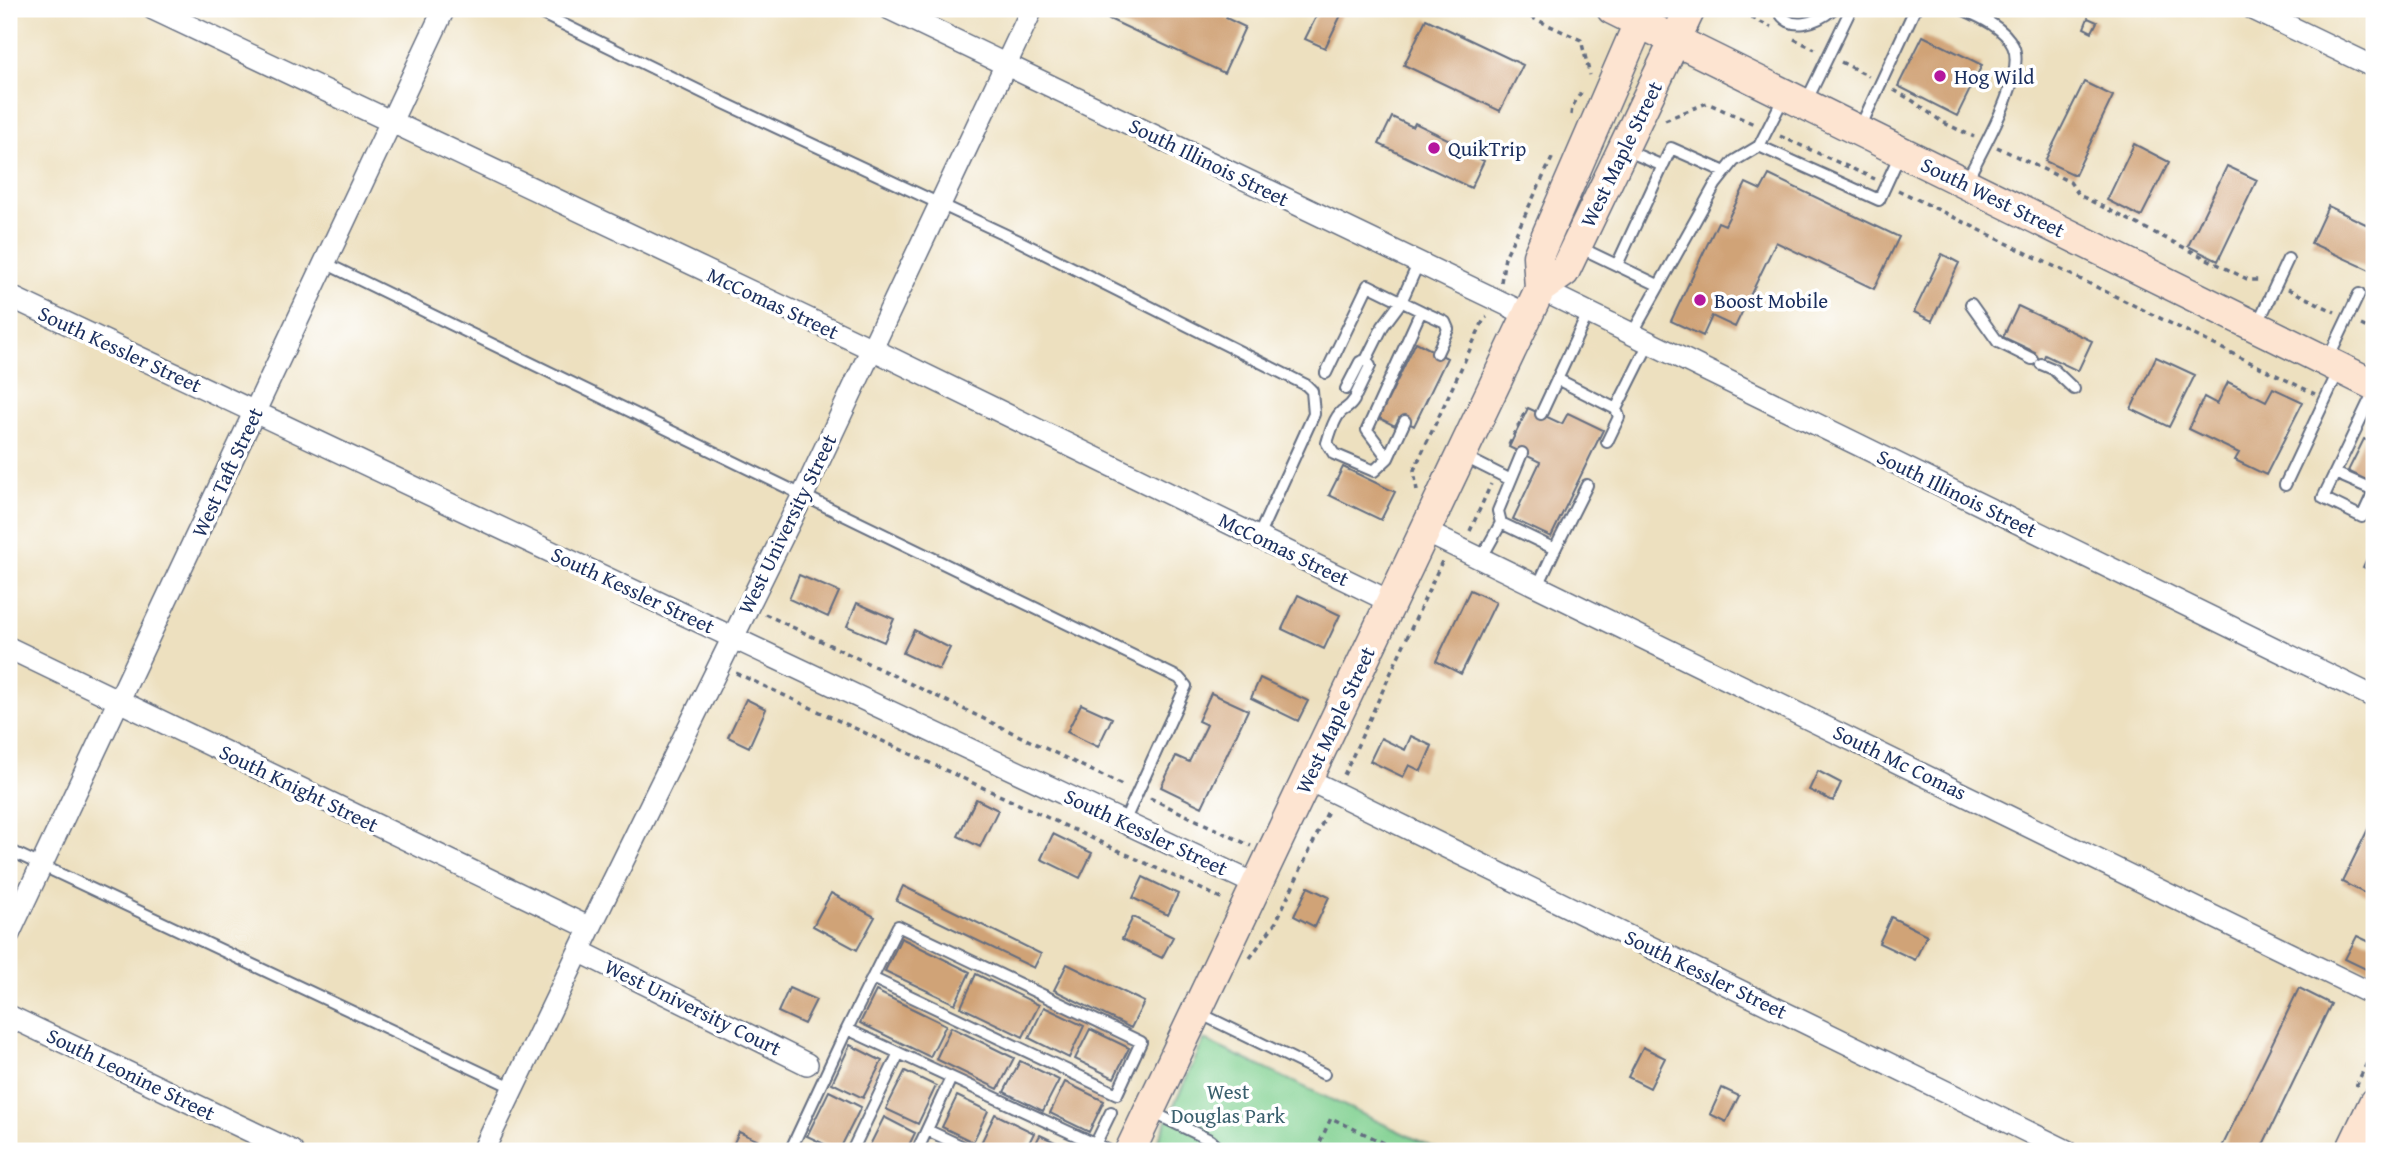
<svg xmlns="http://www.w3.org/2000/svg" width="2383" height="1160" font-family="'Gentium Book Plus',serif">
<rect width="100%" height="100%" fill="#fff"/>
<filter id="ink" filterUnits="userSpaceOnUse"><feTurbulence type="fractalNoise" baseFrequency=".0143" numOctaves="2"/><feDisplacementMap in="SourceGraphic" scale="14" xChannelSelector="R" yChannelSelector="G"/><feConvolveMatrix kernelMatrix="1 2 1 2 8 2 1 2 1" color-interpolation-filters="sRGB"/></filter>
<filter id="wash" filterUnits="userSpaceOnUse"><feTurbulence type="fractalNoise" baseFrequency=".00686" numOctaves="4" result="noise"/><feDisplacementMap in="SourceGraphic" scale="28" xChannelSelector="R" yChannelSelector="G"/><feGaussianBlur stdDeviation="1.57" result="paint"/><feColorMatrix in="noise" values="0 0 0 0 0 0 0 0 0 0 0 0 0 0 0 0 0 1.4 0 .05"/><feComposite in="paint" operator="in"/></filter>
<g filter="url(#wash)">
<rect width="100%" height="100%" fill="#ede0bf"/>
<path fill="#80d090" stroke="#4e8077" stroke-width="2" d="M1204,1040L1441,1151H1153Z"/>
<g id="blocks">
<path fill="#d0a377" d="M1088,9H1219L1228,13L1226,18L1245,27L1224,73Z
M1320,9H1344L1325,48L1305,39Z
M2088,18L2097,22L2092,32L2084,28Z
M1426,19L1523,65L1500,111L1404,65Z
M1923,36L1982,65L1957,116L1898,86Z
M2084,82L2113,96L2075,175L2045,161Z
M1392,117L1413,127L1415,123L1462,146L1461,149L1484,161L1471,188L1379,144Z
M2134,144L2169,162L2141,217L2107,200Z
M2227,166L2257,180L2218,261L2188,246Z
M1769,175L1899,237L1874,289L1776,242L1735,327L1712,316L1703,336L1671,321L1718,222L1725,225L1746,183L1761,190Z
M2328,206L2374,228V272L2311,243Z
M1942,254L1959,263L1932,321L1914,312Z
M2018,306L2092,341L2078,371L2045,355L2040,367L2031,363L2035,352L2003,337Z
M1416,342L1447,358L1414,426L1399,418L1395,426L1379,418Z
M2156,357L2195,375L2169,427L2131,409Z
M2228,382L2266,401L2273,388L2303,402L2266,475L2235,460L2239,453L2189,429L2204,397L2217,404Z
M1528,408L1562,424L1568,413L1603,430L1551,537L1513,519L1540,462L1509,447Z
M2364,439L2374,444V469L2368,481L2348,471Z
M1343,467L1395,492L1381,520L1329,495Z
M2374,543V572L2363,567Z
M799,575L839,592L828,617L789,599Z
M1470,590L1496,602L1461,674L1436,661Z
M1298,595L1340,615L1324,649L1282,629Z
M857,603L894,619L884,642L847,626Z
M914,630L950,648L939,670L903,653Z
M1260,678L1308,701L1298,721L1251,698Z
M1211,693L1248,710L1202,807L1161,787L1176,756L1189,762L1207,725L1198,721Z
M746,699L766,709L749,747L728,737Z
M1081,704L1112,718L1098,747L1067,732Z
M1411,736L1432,746L1421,771L1409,765L1403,777L1370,761L1381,738L1405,750Z
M1818,771L1841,783L1833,801L1809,790Z
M976,799L998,810L980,847L958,836Z
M2374,817V898L2342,882Z
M1053,834L1092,853L1080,878L1041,859Z
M1143,877L1178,894L1168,915L1133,898Z
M903,886L1041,954L1034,968L896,901Z
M1308,887L1329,897L1315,927L1294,916Z
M831,893L875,917L857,950L813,926Z
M1133,917L1173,937L1162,958L1122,939Z
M1891,917L1927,935L1915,960L1879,943Z
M2357,936L2374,944V973L2345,959Z
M901,938L970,972L955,1004L885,971Z
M1067,964L1144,1002L1131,1028L1054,990Z
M976,974L1039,1005L1023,1037L961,1007Z
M789,988L816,1000L804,1024L778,1012Z
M2299,988L2331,1004L2284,1101L2260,1151H2220Z
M876,991L946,1025L930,1057L860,1023Z
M1044,1007L1084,1026L1069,1058L1029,1038Z
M951,1027L1014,1058L998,1089L936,1059Z
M1090,1029L1129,1048L1114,1078L1075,1059Z
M850,1045L882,1061L863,1098L832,1083Z
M1643,1047L1665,1058L1650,1088L1628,1077Z
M1020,1061L1059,1080L1043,1111L1004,1092Z
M905,1071L936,1086L918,1124L886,1109Z
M1065,1082L1104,1101L1089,1132L1050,1113Z
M1722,1088L1739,1096L1726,1122L1710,1114Z
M829,1091L861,1107L839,1151L807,1136Z
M957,1096L988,1111L973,1142L942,1127Z
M995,1114L1034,1133L1025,1151H993L980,1145Z
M884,1117L915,1133L906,1151H867Z
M739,1132L761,1142L757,1151H730Z
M1040,1135L1074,1151H1032Z"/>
</g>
</g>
<g filter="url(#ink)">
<use href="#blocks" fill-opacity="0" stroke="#646d80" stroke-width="2"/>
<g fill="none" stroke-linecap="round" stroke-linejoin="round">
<g stroke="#646d80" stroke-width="14">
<path id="lane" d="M532,9L724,103L1017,240L1306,385L1312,391L1314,414L1258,537
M1778,9C1788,34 1818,22 1833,9
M1962,9C1980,17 2004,27 2013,46C2027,75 1981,151 1967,180
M1784,97L1759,146L1879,200L1901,152
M1805,104L1851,9
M1859,130L1915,9
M1623,149L1663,166
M1579,247L1658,285
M325,263L1179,678L1186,686L1124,822
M1617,265L1671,148L1725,172
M1971,304L1998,342L2032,359
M1421,311L1445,322L1448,329L1437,353
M2256,327L2288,259
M1632,334L1715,185L1734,161L1759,146
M2328,359L2359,294
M2041,364L2053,369L2074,389
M1326,373L1368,285L1421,311L1367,430L1388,458
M1557,379L1616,409L1649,343
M1346,389L1360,362L1366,360
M2374,391L2323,498L2362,517L2374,491
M1356,395L1370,366L1366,360L1383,326L1401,302L1419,262
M1354,400C1350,407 1348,407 1342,411C1334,418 1330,433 1327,443L1334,454L1374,471L1388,458L1405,421
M1541,414L1588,313
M1607,442L1619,417L1616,409
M1522,453L1498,511L1501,523L1555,549L1587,485
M1461,455L1509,479
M2335,473L2374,490
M2285,485L2339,370
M1481,559L1501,523
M1538,586L1555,549
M9,850L514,1088
M1199,1013L1324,1074
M847,1029L898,926L1141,1042L1117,1094L872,978
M1152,1112L1210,1140L1222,1151
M927,1130L972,1151
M790,1151L847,1029L1110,1151
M852,1151L899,1053
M917,1151L951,1078
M1092,1151L1111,1112"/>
</g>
<g stroke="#646d80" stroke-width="24">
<path id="street" d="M153,9L872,349L1391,602
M890,9L1528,315
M2253,9L2374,67
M1540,289L2374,697
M9,296L1257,885
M1424,531L2374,995
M9,648L590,928
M1307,779L2067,1151
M9,934L444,9
M579,951L807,1064
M9,1016L292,1151
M483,1151L590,928L803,495L1032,9"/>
</g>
<g stroke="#646d80" stroke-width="33">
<path id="secondary" d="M1612,9L2374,385
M1540,289L1538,256L1645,9
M1130,1151L1540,289L1564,272L1690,9
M2351,1151L2374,1103"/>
</g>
<path stroke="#646d80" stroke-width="3.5" stroke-dasharray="5 5" stroke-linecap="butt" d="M1513,9L1581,40L1590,75
M1746,9L1750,17L1771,27
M1794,39L1815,49
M1841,62L1869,76
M1894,90L1913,101L1942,122L1974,137
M1571,115L1572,107L1582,91
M1665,120L1707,103L1754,124
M1780,136L1875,179
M1997,147L2070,182L2079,195L2249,280H2262
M1898,190L2315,394
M1501,282L1505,257L1554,154
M2288,289L2335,312
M2361,325L2374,331
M1509,445L1527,408
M1417,491L1414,470L1484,319L1487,317
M1470,531L1491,484
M765,614L1124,786
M736,673L1225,900
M1344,775L1443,559
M1150,798L1251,846
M1250,958L1276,922L1328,811
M2356,1086L2374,1048
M1316,1151L1331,1118L1401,1151"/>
<use href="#lane" stroke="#fff" stroke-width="10"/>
<use href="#street" stroke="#fff" stroke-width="21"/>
<use href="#secondary" stroke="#fde4d1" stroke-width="30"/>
</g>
</g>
<g fill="#b5179e" stroke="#fff" stroke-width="2.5">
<circle cx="1940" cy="76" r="7"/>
<circle cx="1434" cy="148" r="7"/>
<circle cx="1700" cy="300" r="7"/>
</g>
<g text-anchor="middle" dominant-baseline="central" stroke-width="7" stroke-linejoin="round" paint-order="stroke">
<g font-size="21" fill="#1b2f5e" stroke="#fff" text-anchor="start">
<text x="1954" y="76">Hog Wild</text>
<text x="1448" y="148">QuikTrip</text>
<text x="1714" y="300">Boost Mobile</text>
</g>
<g font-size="21" fill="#1b2f5e" stroke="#fff">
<text transform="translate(1621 154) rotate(-64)">West Maple Street</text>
<text transform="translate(1209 162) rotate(26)">South Illinois Street</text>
<text transform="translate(1993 197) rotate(26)">South West Street</text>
<text transform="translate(773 303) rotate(25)">McComas Street</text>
<text transform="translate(120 349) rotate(25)">South Kessler Street</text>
<text transform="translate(227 472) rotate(-65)">West Taft Street</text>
<text transform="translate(1957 493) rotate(26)">South Illinois Street</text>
<text transform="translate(787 524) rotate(-64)">West University Street</text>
<text transform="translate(1284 549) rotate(26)">McComas Street</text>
<text transform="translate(633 590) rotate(25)">South Kessler Street</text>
<text transform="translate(1335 720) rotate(-65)">West Maple Street</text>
<text transform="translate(1900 762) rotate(26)">South Mc Comas</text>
<text transform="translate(299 788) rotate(26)">South Knight Street</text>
<text transform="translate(1146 832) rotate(25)">South Kessler Street</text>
<text transform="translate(1706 974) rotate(26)">South Kessler Street</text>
<text transform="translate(693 1007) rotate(26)">West University Court</text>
<text transform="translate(131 1074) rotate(26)">South Leonine Street</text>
</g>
<g font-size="21" fill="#395f6d" stroke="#fff">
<text x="1228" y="1091">West<tspan x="1228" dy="24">Douglas Park</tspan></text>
</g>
</g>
<rect width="2383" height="1160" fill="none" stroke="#fff" stroke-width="35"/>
</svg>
